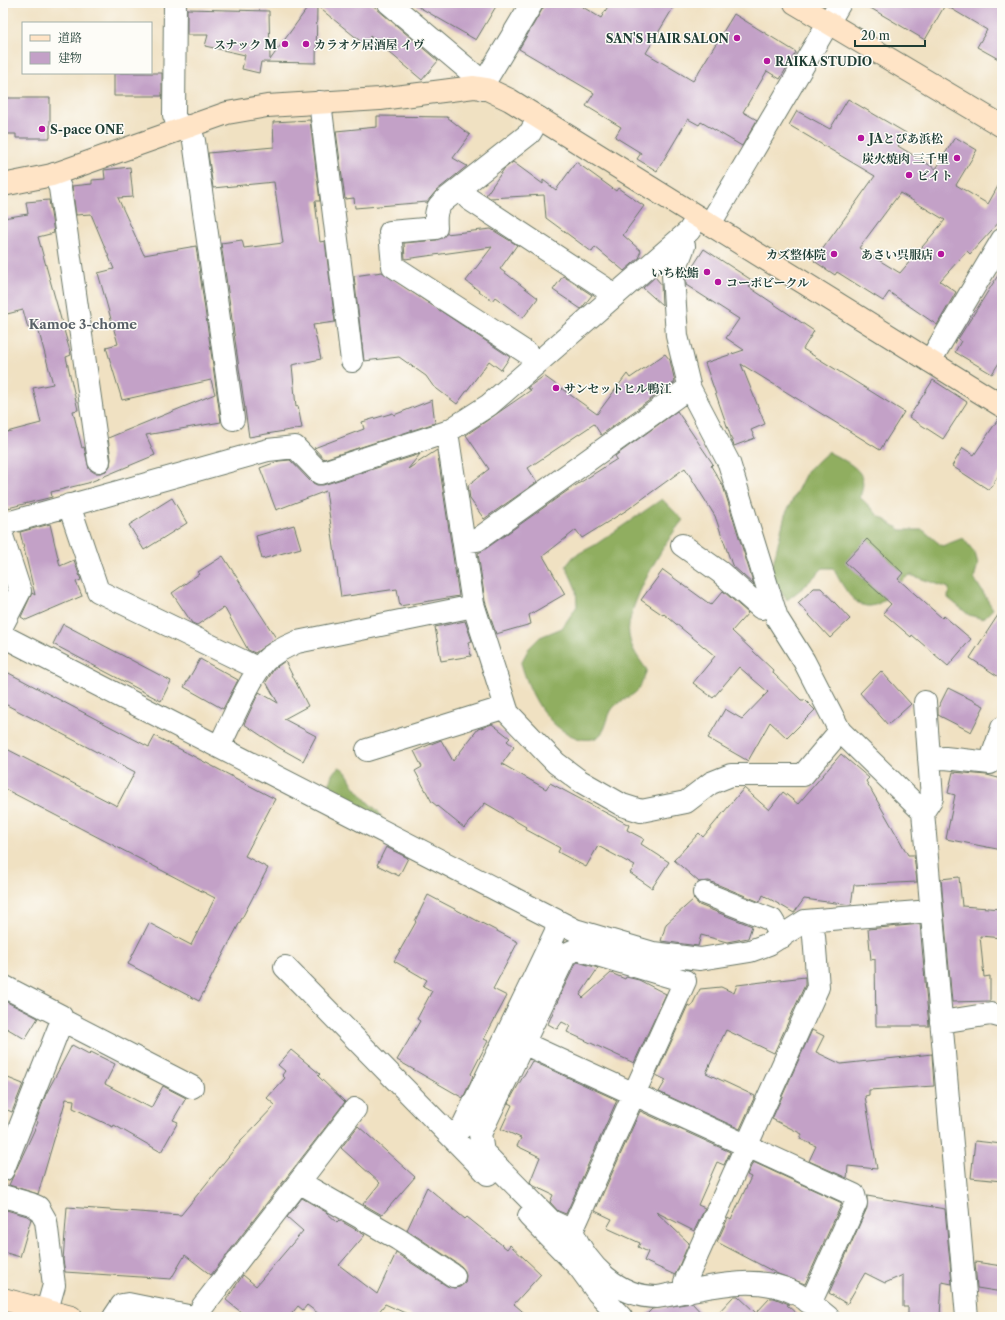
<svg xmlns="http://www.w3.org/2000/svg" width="1005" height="1320" font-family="'Libre Caslon Text','Noto Serif JP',serif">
<rect width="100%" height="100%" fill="#fdfcf7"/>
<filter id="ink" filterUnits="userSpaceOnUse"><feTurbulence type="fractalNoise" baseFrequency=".025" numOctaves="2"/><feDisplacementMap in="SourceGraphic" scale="8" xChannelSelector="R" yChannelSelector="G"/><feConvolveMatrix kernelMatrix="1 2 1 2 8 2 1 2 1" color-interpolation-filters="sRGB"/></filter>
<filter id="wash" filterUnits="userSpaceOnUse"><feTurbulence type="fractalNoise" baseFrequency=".012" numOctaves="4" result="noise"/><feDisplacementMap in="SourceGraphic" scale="16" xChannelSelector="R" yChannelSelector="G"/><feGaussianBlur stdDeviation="0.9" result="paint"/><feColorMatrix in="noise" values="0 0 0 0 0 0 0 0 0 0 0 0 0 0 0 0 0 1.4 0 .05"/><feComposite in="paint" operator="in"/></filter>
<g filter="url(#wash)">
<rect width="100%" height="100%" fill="#f0e1c2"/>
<path fill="#90ae61" stroke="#58764a" d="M828,452C838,457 859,466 862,478C864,484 862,491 860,497L879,516L901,530H923L942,546L963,538L975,553L978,564L974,578L993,609L983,619L969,615L948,598L949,588L910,575C899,581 894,592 884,600C858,620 843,586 833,568H823L805,586L787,600L778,588L771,572L785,515L807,471Z
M662,499L683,520C666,539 624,610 629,635C631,649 639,659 647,670C644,676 642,685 638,690C632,697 620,700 613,708C607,715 607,729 600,735C594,741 585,740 577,738C545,726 530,694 521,663L529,648L540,637L562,628L577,606L576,589L566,566L574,556L595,545Z
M339,767C346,770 348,775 351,781C355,788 362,796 367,801C372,807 381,811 382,820L340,801L330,790C329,781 331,772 339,767Z"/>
<g id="blocks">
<path fill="#c3a1c7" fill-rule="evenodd" d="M311,3H370L438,61L422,80L370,36L369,48L317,6L316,63L261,62L259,73L242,69L245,55L205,46L208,35H187V9L269,11L270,60Z
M412,3H498L476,40Z
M546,3H576L601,18L610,3H676L646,53L693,81L734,14L796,52L780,79L767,71L743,112L757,120L742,146L701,122L699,125L688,119L657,171L637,159L641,153L615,137L621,127L586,106L594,93L519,49Z
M862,3H1002V61L977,47L987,30L945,5L925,40Z
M114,73H162V96H114Z
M3,98H50V138H16V134H3Z
M848,99L906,133L898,146L936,169L955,137L977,150L956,185L988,204L1002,179V219L970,254L967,251L940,281L956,292L937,325L889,292L883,301L837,272L835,275L814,261L875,176L789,125L797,111L830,129ZM900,193L945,220L900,273L859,248Z
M377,116L447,117L470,135L453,158L467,166L436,191L427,202L355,208L354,198L345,199L336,131L377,127Z
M310,120L320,201H315L320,242L325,241L335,322L313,325L321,359L292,365L296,407L298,406L302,428L249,437L221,243L242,240L244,248L283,243L274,182L213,188L208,153L274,147L273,122Z
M513,162L543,184V180L556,190L576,162L616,191L618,188L644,206L623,235L641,251L639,255L640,257L624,271L595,247L592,252L546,218L544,195L490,198L486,195L504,169Z
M130,167L133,197L118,198L144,255L196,246L221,422L146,435L155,455L88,483L51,492L52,497L8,508L3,489V433L41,423L33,388L53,384L37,325L28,328L23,310L3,315V218L28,214L26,202L49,200L54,233L38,237L71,355L66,357L78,410L73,411L82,448L84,447L89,469L95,473H100L106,471L110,466L111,459L108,438L215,394L211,380L122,400L106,347L118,344L98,273L114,269L91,214L76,215L72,186L92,184V180L105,179L104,170Z
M491,229L517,245L500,269L538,298L523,318L495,297L492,301L466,281L492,247L405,259L404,243L437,240L446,234Z
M704,249L753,281L749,287L814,331L803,349L904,412L880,450L741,364L765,424L751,430L755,438L734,446L705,363L744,350L726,338L739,319L686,285V277Z
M1002,269V358L992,374L955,352L961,341L958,339Z
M382,272L510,357L501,370L489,361L457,404L433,386L426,376L399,357L364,361L354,276Z
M563,276L592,295L581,309L553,290Z
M655,277L661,284L662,305L643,288Z
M665,354L670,360L675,382L601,435L594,424L528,468L537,482L484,519L470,499L468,485L489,469L466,435L531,390L527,388L544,376L597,414L627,374L630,378Z
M933,380L967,402L943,439L909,417Z
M432,400L435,423L324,459L314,448L364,429L362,422L393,413L394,415Z
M677,411L713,464L711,466L723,486L754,585L732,565L715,516L685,468L627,510L582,538L576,530L543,556L565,594L529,615L531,624L496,634L485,601L478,553L484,550L567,491L617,459L615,456Z
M999,418H1002V470L989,490L952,466L963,448L974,455Z
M437,450L459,596L400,606L397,589L341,597L326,491L276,510L260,468L279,461L290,460L311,482L317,485H323L420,454L408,469Z
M172,498L187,523L144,550L129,525Z
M50,524L60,566L74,560L81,580L76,582L82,596L26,620L21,617L32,593L35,595L20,532Z
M294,525L301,548L262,559L256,536Z
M867,539L903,573L898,579L942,618L944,616L971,639L948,666L912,635L911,637L883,613L891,604L845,562Z
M223,556L276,638L255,653L248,650L224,607L197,625L192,623L172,593L199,574L198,572Z
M663,570L711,605L723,591L748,613L732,631L774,671L773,673L801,700H805L815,710L787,738L770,722L748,761L708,738L725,709L742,719L768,692L739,667L713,698L693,683L715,656L664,614L663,615L641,600Z
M814,588H821L850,619L830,638L798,603Z
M1002,609V679L970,658Z
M465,621L472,641L468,642L471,656L441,661L435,627Z
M63,624L171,681L161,701L53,644Z
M200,659L238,680L223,709L184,687Z
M285,661L308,706L284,719L316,736L303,761L278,747L244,724L259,692L278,703L266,682L274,669Z
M3,670L149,747L155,736L275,799L245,856L268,868L199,1001L128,964L149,923L191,945L215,898L3,788V747L117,806L135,772L3,703Z
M881,671L911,704L888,725L860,693Z
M948,688L984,706L971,732L938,715V708Z
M492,724L510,738L507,741L514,747L502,764L546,789L550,783L629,825L627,830L644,839L641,844L669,862L652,888L630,873L635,866L598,846L586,867L558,852L560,848L525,829L526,827L485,803L464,828L432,802L415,771L422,767L414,751L441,740L453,761L478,729Z
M841,754L869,778L866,781L908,855H914L917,882L854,885L851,905L804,899L794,913L763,895L760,902L709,881L699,882L674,860L699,833L703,837L744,788L769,810L783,792L798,804Z
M953,772L987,775L1002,779V850L946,839L955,795L948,793Z
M386,847L408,858L399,876L377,865Z
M959,877L962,906L1002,909V938L980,936L984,977L990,976V1001L952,1002L941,879Z
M428,895L518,942L493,989L507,996L484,1039L488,1041L471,1074L473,1076L463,1098L397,1060L420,1021L417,1019L432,991L423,986L427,980L394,961L416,922L415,921Z
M694,899L699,905L752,926L748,938L727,942L701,935L698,946L661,941L666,924Z
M920,924L929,1026H876L875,959L871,960L868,929Z
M578,962L598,968L580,995L583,998L611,973L625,979L626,977L639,980L666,994L634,1063L567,1032L570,1026L562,1022L557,1029L548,1024L562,991L576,963Z
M805,977V985L774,1053L726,1030L706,1073L755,1096L740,1129L659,1092L666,1080L656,1075L688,1005L691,1007L700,989L721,987L734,993L737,985Z
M3,1000L38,1018L25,1039L3,1026Z
M812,1030L824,1036L816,1052L841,1064L932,1054L934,1086L869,1090V1095L865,1096L877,1169L848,1166L847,1178L809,1161L816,1146L800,1139L802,1134L772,1119Z
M72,1045L89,1054L91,1052L115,1064L105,1084L151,1108L163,1086L186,1098L173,1120L178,1122L161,1152L114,1125L113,1127L73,1108L74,1100L66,1099L38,1194L9,1185L38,1122L36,1121L46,1094Z
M291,1050L320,1074L318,1076L345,1102L211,1275L185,1255L171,1279L65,1272L63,1260L67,1207L181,1215L241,1141L275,1105L267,1098L285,1078L282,1075L285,1071L278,1065Z
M532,1061L617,1100L566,1214L558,1211L550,1202L553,1195L534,1186L530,1182L540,1157L517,1146L521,1138L501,1129L512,1105L508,1103Z
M3,1076L23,1084L12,1112L3,1108Z
M640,1111L730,1152L724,1165L717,1162L698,1205L705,1208L694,1231L656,1212L689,1243L675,1275L644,1261L648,1252L638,1247L640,1243L607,1228L612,1219L595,1211Z
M358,1126L415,1177L382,1215L363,1204L380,1183L341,1148Z
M975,1141L1002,1144V1181L971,1178Z
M753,1162L842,1203L805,1284L778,1274L717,1242L728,1218L731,1220L751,1177L747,1175Z
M427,1187L465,1219L467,1217L507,1249L510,1245L541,1274L514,1304L529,1317H414L385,1304L375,1317H323L307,1305L303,1310L298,1306L289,1317H247L226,1300L243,1275L256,1286L303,1231L287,1217L302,1198L326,1212L337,1222L339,1220L365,1235L339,1265L377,1294L396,1253L447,1286L454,1288L460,1287L465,1283L466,1276L465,1271L461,1266L407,1230Z
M867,1196L945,1209L952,1284L942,1282L940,1317H908V1307H903V1275L885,1283L865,1273L847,1304L829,1293L867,1208Z
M3,1209L27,1216L31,1219L20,1257L3,1252Z
M975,1262L1002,1266V1292L977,1288Z
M734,1296H738L756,1313L770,1298H774L789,1304L787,1305L800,1317H714Z
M692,1303L705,1317H644L652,1309Z"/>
</g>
</g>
<g filter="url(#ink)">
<use href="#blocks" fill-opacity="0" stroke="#687666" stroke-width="1"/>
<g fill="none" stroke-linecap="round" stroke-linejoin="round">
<g stroke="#687666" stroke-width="24">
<path id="street" d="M175,3L174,115L180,130
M389,3L484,83
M483,89L484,83L532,3
M320,102L352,361
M539,118L530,133L460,188L469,199L603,287L612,298
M189,126L194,141L233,419
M54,174L60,188L99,461
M460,188C441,204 434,202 436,228L390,232L393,266L527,353L536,364
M710,224L840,3
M679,240L684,246L673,275L677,336L690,389L729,463L777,618L804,661L840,731L923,812L967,1317
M930,361L1002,240
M447,432L473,604L506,707L508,713L556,763L580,781L622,805L641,811L686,802L711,783L731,775H803L840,731
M69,505L98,591L259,669
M3,530L7,523L268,450L295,447L320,473L447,432L489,405L689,231L698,217
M3,539L20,591L3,624
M464,542L477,540L683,392L690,389
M682,545L720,572L761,608L771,605
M3,636L575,930L653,953L700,959L750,951L769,944L805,921L931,911
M219,747C231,723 248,681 265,661C274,652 285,647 297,642L464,608L473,604
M367,750L506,707
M929,759L945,758L990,763L1002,728
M923,812L932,798L925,702
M704,893L772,920L782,937
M285,967L488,1174
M3,986L61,1016L62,1020L192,1087
M941,1022L991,1014L1002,1017
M523,1043L854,1195L856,1203L814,1295L808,1302
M452,1137L463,1126L560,923
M3,1170L62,1020
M299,1182L355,1109
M3,1196L31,1204L38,1207L46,1221L54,1285L47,1310
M529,1216L579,1267L598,1293L621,1317
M572,1231L551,1221L483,1152L480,1134L566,954L577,949L685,981L572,1231C587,1265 617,1297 657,1297C699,1290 752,1272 793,1292C806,1298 817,1308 828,1317
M687,1292L685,1282L818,987L814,936
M114,1317L122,1305L128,1304L193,1317
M197,1317L203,1306L299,1182L398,1239L454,1276"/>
</g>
<g stroke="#687666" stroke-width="24">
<path id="secondary" d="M795,3L1002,126
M3,185L52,175L227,113L267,106L380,99L474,87L487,89L510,100L1002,406
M3,1299L71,1317"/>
</g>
<use href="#street" stroke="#fff" stroke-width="22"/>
<use href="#secondary" stroke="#ffe4c6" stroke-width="22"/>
</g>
</g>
<g fill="#b5179e" stroke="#fdfcf7" stroke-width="1.5">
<circle cx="737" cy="38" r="4"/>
<circle cx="285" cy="44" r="4"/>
<circle cx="306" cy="44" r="4"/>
<circle cx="767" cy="61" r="4"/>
<circle cx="42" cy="129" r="4"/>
<circle cx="861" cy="138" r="4"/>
<circle cx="957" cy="158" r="4"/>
<circle cx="909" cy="175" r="4"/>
<circle cx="834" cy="254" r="4"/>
<circle cx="941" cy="254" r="4"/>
<circle cx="707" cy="272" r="4"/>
<circle cx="718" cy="282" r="4"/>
<circle cx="556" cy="388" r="4"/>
</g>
<g text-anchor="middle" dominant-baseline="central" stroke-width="3" stroke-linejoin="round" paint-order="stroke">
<g font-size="12" font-weight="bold" fill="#1f3d34" stroke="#fdfcf7" text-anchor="start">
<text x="729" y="38" text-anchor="end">SAN'S HAIR SALON</text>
<text x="277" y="44" text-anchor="end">スナック M</text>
<text x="314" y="44">カラオケ居酒屋 イヴ</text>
<text x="775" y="61">RAIKA STUDIO</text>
<text x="50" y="129">S-pace ONE</text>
<text x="869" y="138">JAとぴあ浜松</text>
<text x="949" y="158" text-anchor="end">炭火焼肉 三千里</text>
<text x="917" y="175">ビイト</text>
<text x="826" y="254" text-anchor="end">カズ整体院</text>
<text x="933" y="254" text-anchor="end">あさい呉服店</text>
<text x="699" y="272" text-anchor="end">いち松鮨</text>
<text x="726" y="282">コーポビークル</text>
<text x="564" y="388">サンセットヒル鴨江</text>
</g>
<g font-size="13" font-weight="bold" fill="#586067" stroke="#fdfcf7">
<text x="83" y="324">Kamoe 3-chome</text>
</g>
</g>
<rect width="1005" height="1320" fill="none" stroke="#fdfcf7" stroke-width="16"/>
<rect x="22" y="22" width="130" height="52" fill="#fdfcf7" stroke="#a4b0a9"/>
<rect x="30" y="35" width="20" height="6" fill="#ffe4c6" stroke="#a4b0a9"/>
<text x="58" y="42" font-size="12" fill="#1f3d34">道路</text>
<rect x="30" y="52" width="20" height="12" fill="#c3a1c7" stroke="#a4b0a9"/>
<text x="58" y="62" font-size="12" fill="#1f3d34">建物</text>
<path d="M855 40v6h70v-6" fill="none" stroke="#1f3d34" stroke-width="2"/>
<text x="861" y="40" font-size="12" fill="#1f3d34" stroke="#fdfcf7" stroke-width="3" paint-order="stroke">20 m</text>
</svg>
